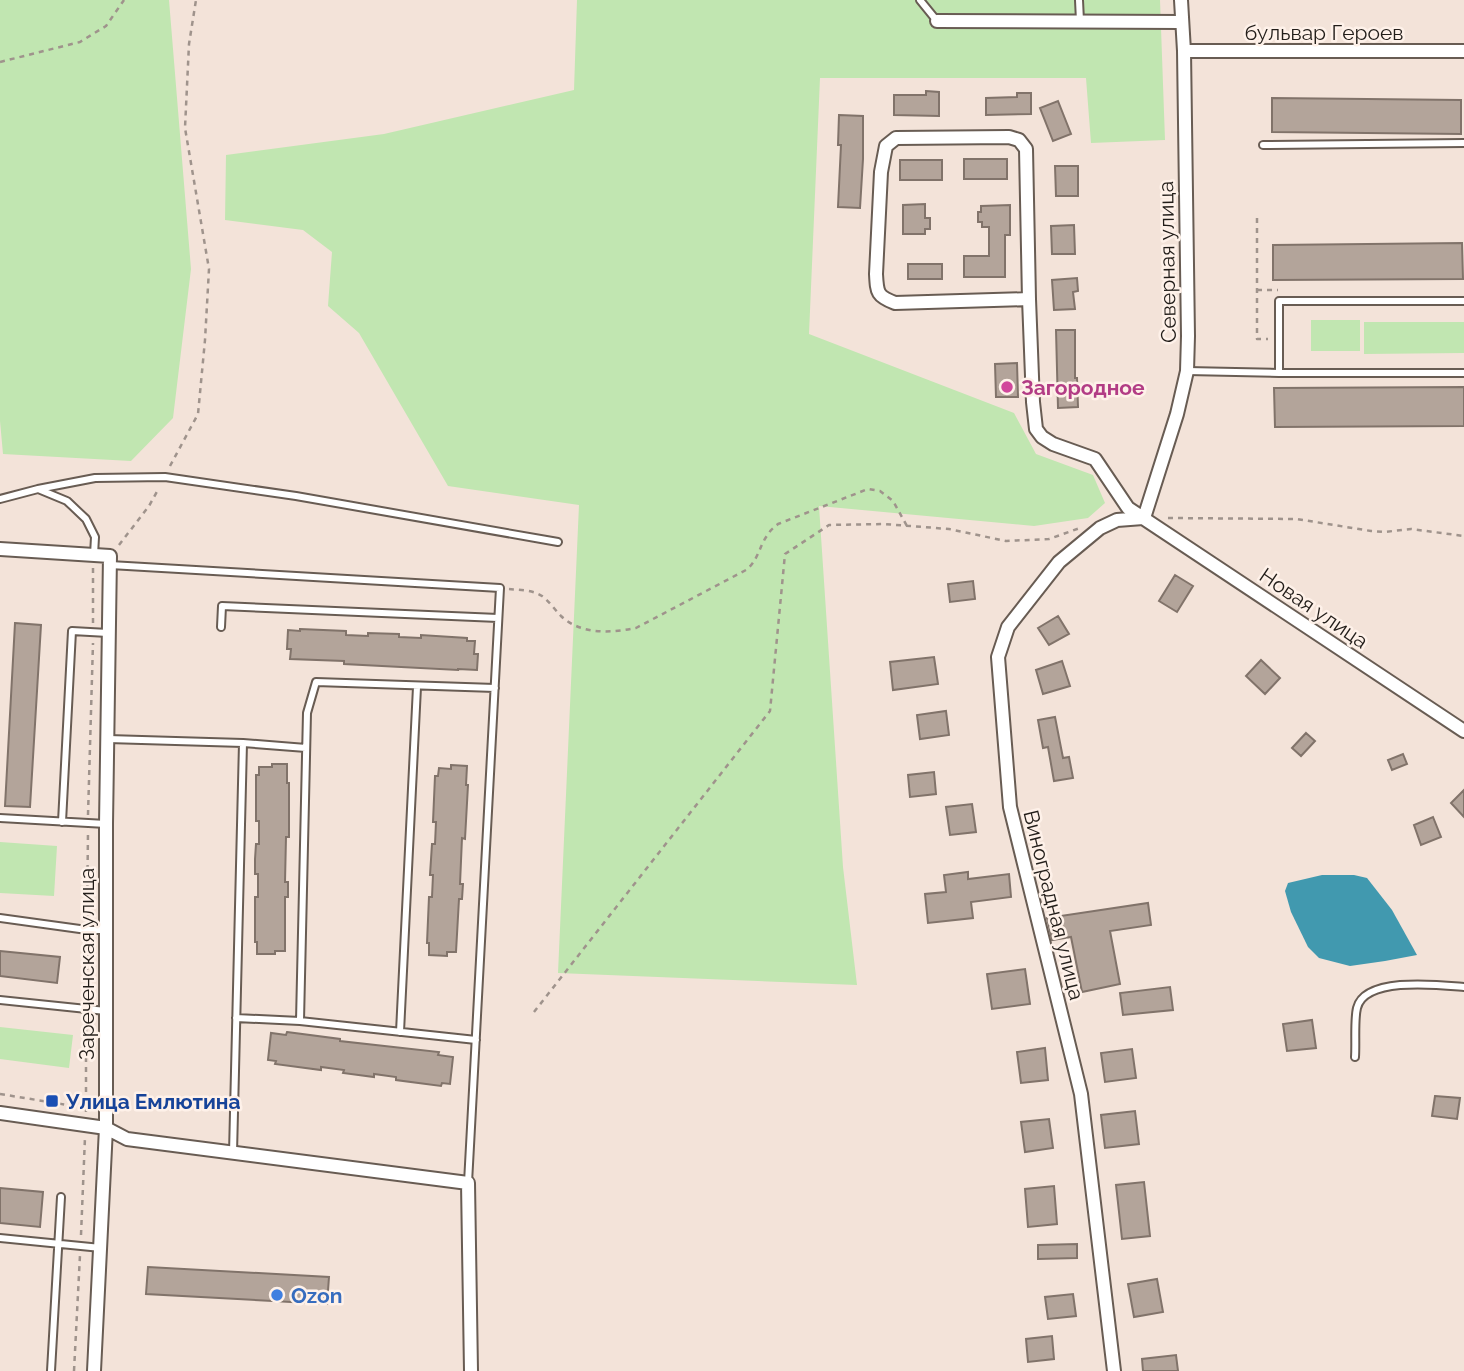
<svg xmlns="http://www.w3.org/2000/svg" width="1464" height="1371" font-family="Raleway,sans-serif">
<rect width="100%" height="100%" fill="#f3e3d9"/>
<path fill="#c1e6b1" d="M0,0H169L191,269L173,418L131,461L3,454L0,421Z
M577,0H1160L1165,140L1091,143L1086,78H820L809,334L1014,413L1036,454L1093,475L1105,503L1088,518L1034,526L819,506L843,867L857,985L558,973L579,505L448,486L359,333L328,306L332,252L303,230L225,220L226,155L384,134L574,90Z
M1311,320H1360V351H1311Z
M1364,322H1464V353L1364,354Z
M0,842L57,846L54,896L0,893Z
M0,1027L73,1035L69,1068L0,1059Z"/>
<path fill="#4199af" d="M1322,875H1354L1367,878L1392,910L1417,955L1385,961L1350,966L1319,958L1308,947L1291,912L1285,891L1288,883Z"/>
<path fill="#b3a49a" stroke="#81736a" stroke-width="2" d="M926,91L939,92V116L894,115V95H926Z
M1017,93H1031V114L986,115V98L1017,97Z
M1272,98L1461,100V134L1272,132Z
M1058,101L1071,134L1053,141L1040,108Z
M839,115L863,116V159L860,208L838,207L841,145H838Z
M964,159H1007V179H964Z
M900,160H942V180H900Z
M1055,166H1078V196H1056Z
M925,204V218H930V229H925V234H903V205Z
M1010,205V235H1005V277H964V256H989V227H982V222H978V212H981V206Z
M1074,225L1075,254H1052L1051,226Z
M1462,243L1463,279L1273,280V245Z
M908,264H942V279H908Z
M1077,278L1078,291L1073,292L1075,309L1054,310L1052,280Z
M1056,330H1075V378H1077L1078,407L1058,408Z
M1017,363L1018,397H996L995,364Z
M1464,387V426L1275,427L1274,388Z
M1175,575L1193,586L1177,612L1159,601Z
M973,581L975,599L950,602L948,584Z
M1058,616L1069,634L1049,645L1038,628Z
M15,623L41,625L30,807L5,806Z
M300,629L346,631V635L368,636V633L399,634V637L421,638V635L467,638V641H475L474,654H478L477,670L458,669V670L344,664V661L290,659L291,649H287L288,630L300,631Z
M934,657L938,684L893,690L890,662Z
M1261,660L1280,678L1265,694L1246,676Z
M1062,661L1070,686L1043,694L1036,670Z
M946,711L949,735L920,739L917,715Z
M1055,717L1063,758L1069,757L1073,778L1054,781L1048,747L1043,748L1038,720Z
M1306,733L1315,741L1301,756L1292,748Z
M1403,754L1407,764L1392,770L1388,760Z
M272,764H287V783H289V837H286L285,882H288V897H285V951H275V954H257V942H255V897H258V874H255V859L256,844H259V821H256V775H259V767H272Z
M451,765L467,766L466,785H468L465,839L462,838L460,884H463L462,899H459L456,952H447V956L429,955V943H427L429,897H432L433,875H430L432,844H435L436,822H433L435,776H438L439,768L451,769Z
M934,772L936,794L910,797L908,775Z
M1464,790V817L1451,803Z
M972,804L976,832L950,835L946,807Z
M1433,817L1441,837L1421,845L1414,825Z
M968,872V879L1009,874L1011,897L971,902L973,918L928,923L925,894L946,892L944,875Z
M1148,903L1151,925L1110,931L1120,984L1082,992L1071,937L1052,940L1047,918Z
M0,951L60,957L57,983L0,976Z
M1025,969L1030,1004L992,1009L987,974Z
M1170,987L1173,1010L1123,1015L1120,993Z
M1312,1020L1316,1048L1287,1051L1283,1024Z
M287,1032L340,1039V1041L439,1052L438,1055L453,1057L450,1084L442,1083L441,1086L396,1080V1077L374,1074V1077L343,1073L344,1070L321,1067V1070L275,1064L276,1061L268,1060L271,1033L286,1035Z
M1045,1048L1048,1080L1021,1083L1017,1052Z
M1132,1049L1136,1078L1105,1082L1101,1053Z
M1435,1096L1460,1098L1457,1119L1432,1116Z
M1135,1111L1139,1144L1105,1148L1101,1115Z
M1049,1119L1053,1148L1025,1152L1021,1122Z
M1144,1182L1150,1236L1122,1239L1116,1185Z
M1054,1186L1057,1224L1028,1227L1025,1189Z
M0,1188L43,1192L40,1227L0,1223Z
M1077,1244V1258L1038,1259V1245Z
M148,1267L329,1277L327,1304L146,1294Z
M1157,1279L1163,1312L1134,1317L1128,1284Z
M1073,1294L1076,1316L1048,1319L1045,1297Z
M1052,1336L1054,1359L1028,1362L1026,1339Z
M1176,1355L1178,1371H1143L1142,1359Z"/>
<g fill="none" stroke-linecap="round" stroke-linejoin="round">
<g stroke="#685c53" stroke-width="10">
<path id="service" d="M920,0L937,21
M1079,0L1080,21
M1263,145L1464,143
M1187,371L1279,373H1464
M1279,373V301H1464
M38,489L95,478L165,477L296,496L558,542
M0,499L38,489L67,501L86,519L95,537L94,555
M110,565L500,588L468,1183
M221,627L222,606L498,618
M108,739L243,743L233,1153
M243,743L306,748
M0,818L106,824
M62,822L72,631L108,633
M0,918L87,930H106
M0,1000L106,1011
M236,1018L300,1021
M400,1032L417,687
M476,1040L300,1021L307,713L316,682L495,688
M1355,1057C1356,1044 1354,1020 1357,1008C1365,976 1440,985 1464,987
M0,1238L101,1248
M51,1371L61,1197"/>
</g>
<g stroke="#685c53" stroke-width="16">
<path id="minor" d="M937,21L1182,22
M1184,51H1464
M1029,299L895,303C877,296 877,293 876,274L881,172L886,146L896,138L1009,137L1019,140L1026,149L1029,299L1033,402L1036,429L1042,437L1053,444L1095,459L1128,508L1464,731
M1144,518L1177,414L1187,371L1188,336L1184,51L1181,0
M0,549L110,556L106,824V1128L94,1371
M0,1113L106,1128L127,1139L468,1183L471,1371
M1114,1371L1081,1094L1010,807L998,657L1008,627L1059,562L1100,528L1117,520L1143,518"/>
</g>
<path stroke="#9f938c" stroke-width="2.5" stroke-dasharray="5 5" stroke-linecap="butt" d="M0,62L80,42L106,26L124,0
M1257,218V339H1268
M1257,290H1278
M170,466L198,414L205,340L209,269L185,128L189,44L196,0
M1168,518L1297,519L1371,531L1384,532L1411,529L1464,536
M119,545L149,506L159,488
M509,589C520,590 533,590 542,596C549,601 555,610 561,616C581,635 611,633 636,628L746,570C759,560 759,545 769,533C771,529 775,527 778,524L868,489L880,491L893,501L907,526
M93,623V567
M88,815L93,643
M87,920L88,832
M87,1000V941
M534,1012L770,711L785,554L829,525L884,524L949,529L1006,541L1049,539L1080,528
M0,1094L86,1108
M86,1112V1018
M81,1235L85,1137
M74,1371L80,1255"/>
<use href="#service" stroke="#fff" stroke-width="6"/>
<use href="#minor" stroke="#fff" stroke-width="12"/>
</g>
<circle fill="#d1479c" stroke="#fef1e9" stroke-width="2.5" cx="1007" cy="387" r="7"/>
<rect fill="#1a4fb4" stroke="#fef1e9" stroke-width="2.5" x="45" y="1094" width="14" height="14" rx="3.5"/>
<circle fill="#3f7fe0" stroke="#fef1e9" stroke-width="2.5" cx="277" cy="1295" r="7"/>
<g text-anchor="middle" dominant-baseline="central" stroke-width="5" stroke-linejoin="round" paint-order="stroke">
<g font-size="21" fill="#221d19" stroke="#fef1e9">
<text x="1324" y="32">бульвар Героев</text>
<text transform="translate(1167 262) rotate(-91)">Северная улица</text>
<text transform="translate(1314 608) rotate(34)">Новая улица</text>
<text transform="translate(1054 905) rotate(76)">Виноградная улица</text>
<text transform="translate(86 964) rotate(-90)">Зареченская улица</text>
</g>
<g font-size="21" font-weight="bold" fill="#b23c85" stroke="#fef1e9" text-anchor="start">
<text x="1021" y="387">Загородное</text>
</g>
<g font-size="21" font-weight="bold" fill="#164399" stroke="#fef1e9" text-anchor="start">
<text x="66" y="1101">Улица Емлютина</text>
</g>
<g font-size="21" font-weight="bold" fill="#366cbe" stroke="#fef1e9" text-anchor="start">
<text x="291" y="1295">Ozon</text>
</g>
</g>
</svg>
